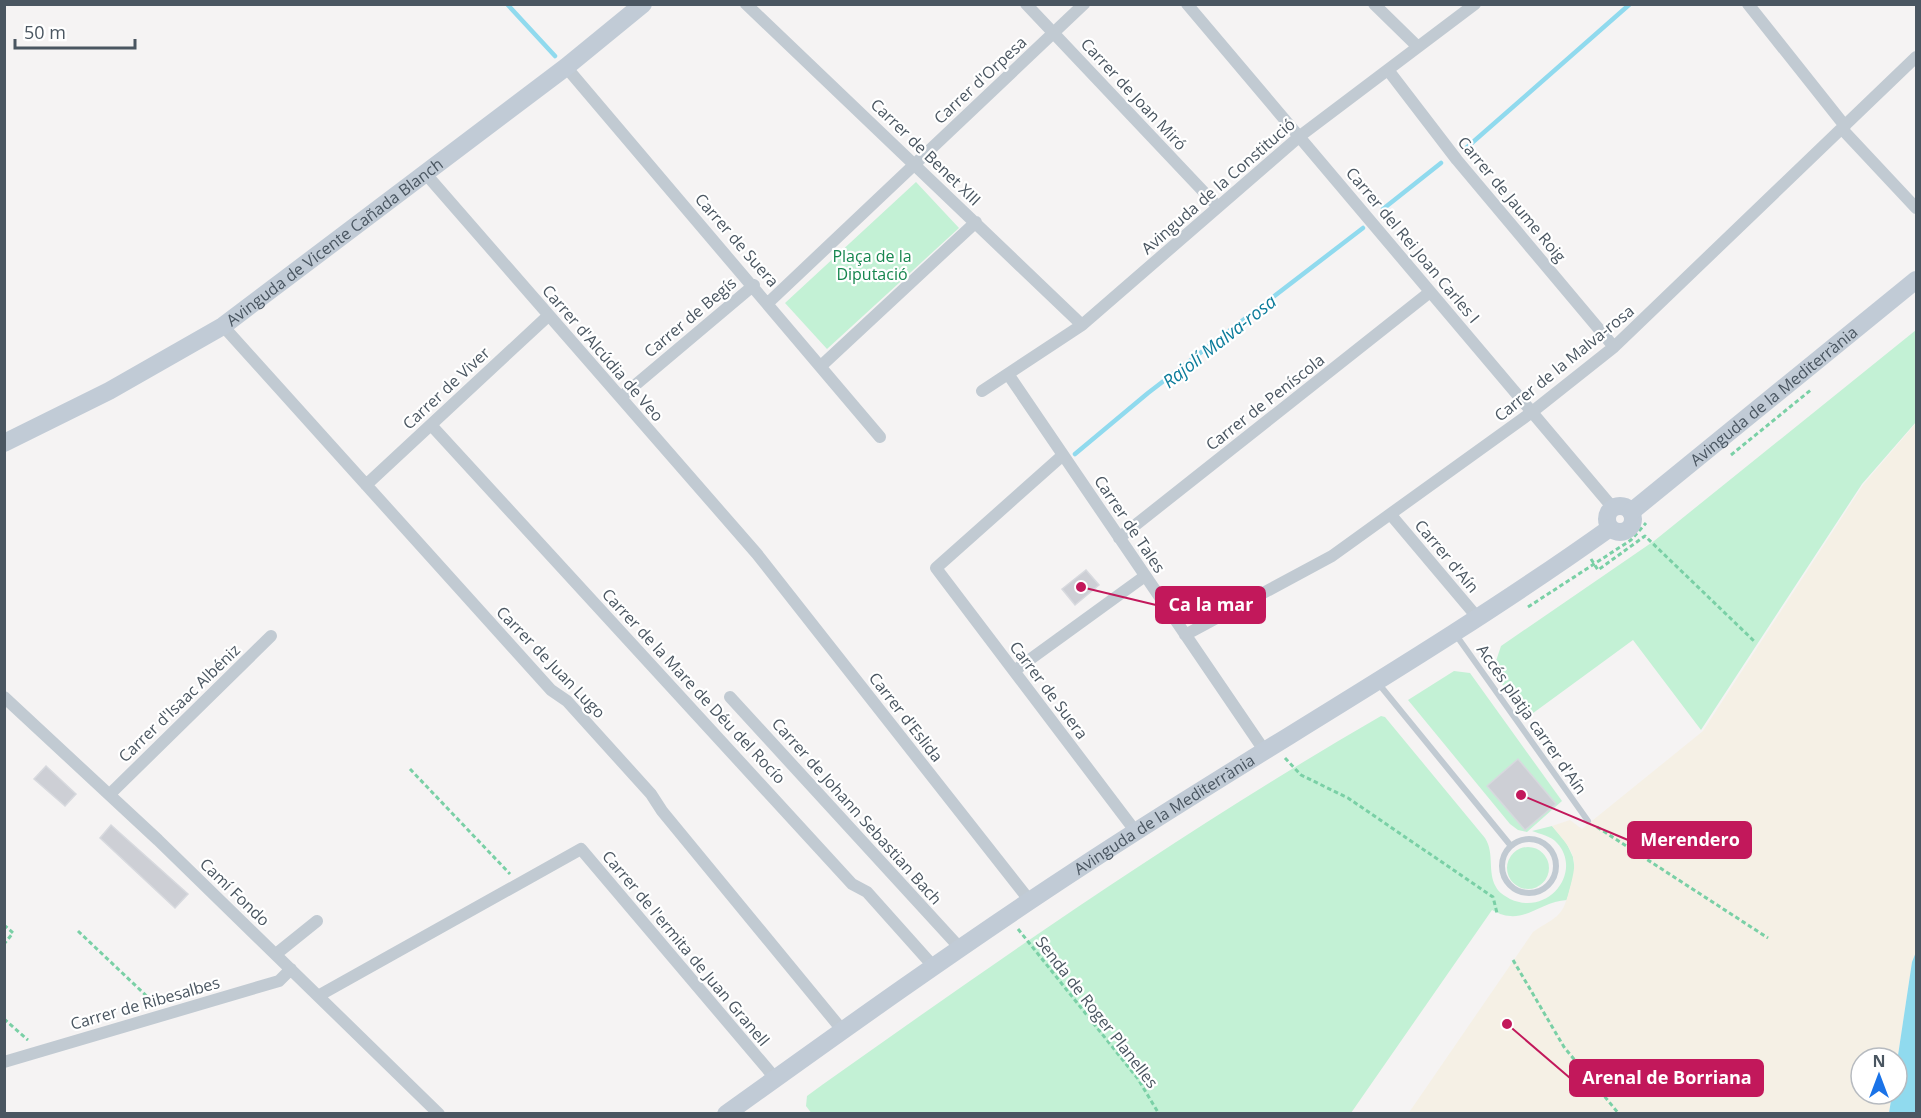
<svg xmlns="http://www.w3.org/2000/svg" width="1921" height="1118" font-family="'Open Sans',sans-serif">
<rect width="100%" height="100%" fill="#f5f3f3"/>
<path fill="#c3f1d5" d="M916,182L959,228L827,349L785,303Z
M1916,330V422L1862,484L1701,730L1633,640L1525,719L1493,670L1501,646L1654,541Z
M1454,671L1470,673L1562,801L1527,832L1518,830L1510,824L1408,700Z
M1381,716L1385,717L1485,838C1495,854 1487,871 1496,887C1498,892 1505,896 1510,899C1549,917 1583,871 1557,843C1551,836 1540,834 1532,831L1552,826L1566,842L1573,857L1575,871L1567,900C1539,901 1523,928 1492,910L1351,1113L812,1114L806,1106L807,1096L822,1085C1004,956 1187,828 1381,716Z
M1507 868a21 21 0 1 1 42 0a21 21 0 1 1-42 0Z"/>
<path fill="#f5f0e5" d="M1916,423V952L1912,962L1897,1062V1058H1861V1094H1892L1889,1113L1408,1114L1533,932C1541,926 1550,922 1557,916C1564,909 1565,904 1568,895C1578,858 1578,857 1552,826L1570,820L1582,829L1703,731L1863,485Z"/>
<path fill="#90daee" d="M1916,952V1113H1889L1892,1094H1897V1062L1912,962Z"/>
<g fill="none" stroke-linecap="round" stroke-linejoin="round">
<path stroke="#90daee" stroke-width="4.5" d="M507,4L555,56
M1465,149L1630,4
M1383,209L1441,163
M1075,454L1148,393L1363,228"/>
</g>
<path fill="#cdcfd5" stroke="#d7d9de" stroke-width="1.5" d="M1086,570L1099,585L1075,605L1062,589Z
M1518,759L1556,804L1525,830L1487,786Z
M46,766L76,794L65,806L34,779Z
M111,825L188,894L175,908L100,838Z"/>
<g fill="none" stroke-linecap="round" stroke-linejoin="round">
<path stroke="#7ad0a6" stroke-width="3" stroke-dasharray="4.5 3" stroke-linecap="butt" d="M1731,455L1812,389
M1591,559L1598,570L1645,536L1754,641
M1528,607L1631,540L1646,523
M1285,758L1301,775L1348,798L1493,897L1497,913
M410,769L510,874
M1597,827L1768,938
M4,925L13,933L4,944
M1018,929L1138,1079L1159,1114
M78,931L155,1004
M1513,960L1564,1047L1619,1114
M4,1019L28,1040"/>
<path stroke="#c1cad2" stroke-width="6" d="M1456,635L1588,821
M1378,683L1511,846
M1502 866a27 27 0 1 1 54 0a27 27 0 1 1-54 0Z"/>
<path stroke="#c1cad2" stroke-width="12" d="M746,4L1082,325
M1026,4L1218,207
M1187,4L1613,508
M1374,4L1418,47
M1748,4L1845,126
M566,67L880,437
M1388,70L1457,160L1614,347
M1842,129L1916,208
M425,173L757,554L1030,901
M768,303L1084,4
M223,326L551,690L567,701L651,794L662,811L843,1031
M821,366L976,222
M1008,374L1266,753
M982,391L1082,325L1300,136L1475,4
M621,397L754,285
M431,425L852,884L867,892L934,967
M1063,455L936,568L1136,832
M366,485L548,316
M1391,515L1477,617
M1119,538L1430,292
M1185,635L1332,556L1532,412L1614,347L1916,57
M1014,671L1145,576
M4,697L158,840L439,1114
M730,697L960,948
M110,794L271,636
M276,954L317,921
M318,996L581,849L775,1078
M4,1062L279,981L291,969"/>
<g stroke="#c1cbd6" stroke-width="18">
<path id="s1" d="M4,443L109,391L223,326L566,67L643,4"/>
<circle cx="1620" cy="519" r="13"/>
<path id="s2" d="M1631,512L1916,280"/>
<path id="s3" d="M726,1114C843,1030 960,946 1081,867C1256,752 1439,650 1610,528"/>
</g>
</g>
<g text-anchor="middle" dominant-baseline="central" stroke-width="4.5" stroke-linejoin="round" paint-order="stroke">
<g font-size="16" fill="#4a5661" stroke="#fff">
<text transform="translate(980 80) rotate(-43)">Carrer d'Orpesa</text>
<text transform="translate(1134 94) rotate(47)">Carrer de Joan Miró</text>
<text transform="translate(926 152) rotate(44)">Carrer de Benet XIII</text>
<text transform="translate(1218 186) rotate(-41)">Avinguda de la Constitució</text>
<text transform="translate(1512 199) rotate(50)">Carrer de Jaume Roig</text>
<text transform="translate(737 240) rotate(49)">Carrer de Suera</text>
<text stroke="none"><textPath href="#s1" startOffset="388">Avinguda de Vicente Cañada Blanch</textPath></text>
<text transform="translate(1413 245) rotate(50)">Carrer del Rei Joan Carles I</text>
<text transform="translate(690 317) rotate(-40)">Carrer de Begís</text>
<text transform="translate(603 353) rotate(49)">Carrer d'Alcúdia de Veo</text>
<text transform="translate(1564 363) rotate(-39)">Carrer de la Malva-rosa</text>
<text transform="translate(446 388) rotate(-43)">Carrer de Viver</text>
<text stroke="none"><textPath href="#s2" startOffset="184">Avinguda de la Mediterrània</textPath></text>
<text transform="translate(1265 402) rotate(-38)">Carrer de Peníscola</text>
<text transform="translate(1130 524) rotate(56)">Carrer de Tales</text>
<text transform="translate(1447 556) rotate(50)">Carrer d'Aín</text>
<text transform="translate(551 662) rotate(46)">Carrer de Juan Lugo</text>
<text transform="translate(694 686) rotate(47)">Carrer de la Mare de Déu del Rocío</text>
<text transform="translate(1049 690) rotate(53)">Carrer de Suera</text>
<text transform="translate(179 703) rotate(-44)">Carrer d'Isaac Albéniz</text>
<text transform="translate(906 717) rotate(52)">Carrer d'Eslida</text>
<text transform="translate(1532 719) rotate(55)">Accés platja carrer d'Aín</text>
<text transform="translate(857 811) rotate(48)">Carrer de Johann Sebastian Bach</text>
<text stroke="none"><textPath href="#s3" startOffset="531">Avinguda de la Mediterrània</textPath></text>
<text transform="translate(235 892) rotate(44)">Camí Fondo</text>
<text transform="translate(686 948) rotate(50)">Carrer de l'ermita de Juan Granell</text>
<text transform="translate(145 1003) rotate(-16)">Carrer de Ribesalbes</text>
<text transform="translate(1097 1012) rotate(52)">Senda de Roger Planelles</text>
</g>
<g font-size="16" fill="#17864f" stroke="#fff">
<text x="872" y="256">Plaça de la<tspan x="872" dy="18">Diputació</tspan></text>
</g>
<g font-size="18" font-style="italic" fill="#0c7c9b" stroke="#fff">
<text transform="translate(1219 341) rotate(-38)">Rajolí Malva-rosa</text>
</g>
</g>
<path fill="none" stroke="#c2185b" stroke-width="2" d="M1081 587L1156 605M1521 795L1628 840M1507 1024L1570 1078"/>
<g fill="#c2185b" stroke="#fff" stroke-width="2">
<circle cx="1081" cy="587" r="6"/>
<circle cx="1521" cy="795" r="6"/>
<circle cx="1507" cy="1024" r="6"/>
</g>
<g fill="#c2185b" stroke="#c2185b" stroke-width="2">
<rect x="1156" y="587" width="109" height="36" rx="6"/>
<rect x="1628" y="822" width="123" height="36" rx="6"/>
<rect x="1570" y="1060" width="193" height="36" rx="6"/>
</g>
<g font-size="18" text-anchor="middle" font-weight="bold" fill="#fff">
<text x="1211" y="611">Ca la mar</text>
<text x="1690" y="846">Merendero</text>
<text x="1667" y="1084">Arenal de Borriana</text>
</g>
<rect width="1921" height="1118" fill="none" stroke="#4a5661" stroke-width="12"/>
<g transform="translate(1879 1076)"><circle r="28" fill="#ffffff" stroke="#b7bbc0" stroke-width="1.5"/>
<path d="M0-4.5L10 22L0 15L-10 22Z" fill="#1a73e8"/>
<text y="-9" font-size="16" font-weight="bold" text-anchor="middle" fill="#4a5661">N</text>
</g>
<path d="M15 39v9h120v-9" fill="none" stroke="#4a5661" stroke-width="3"/>
<text x="24" y="39" font-size="18" fill="#4a5661" stroke="#ffffff" stroke-width="4.5" paint-order="stroke">50 m</text>
</svg>
